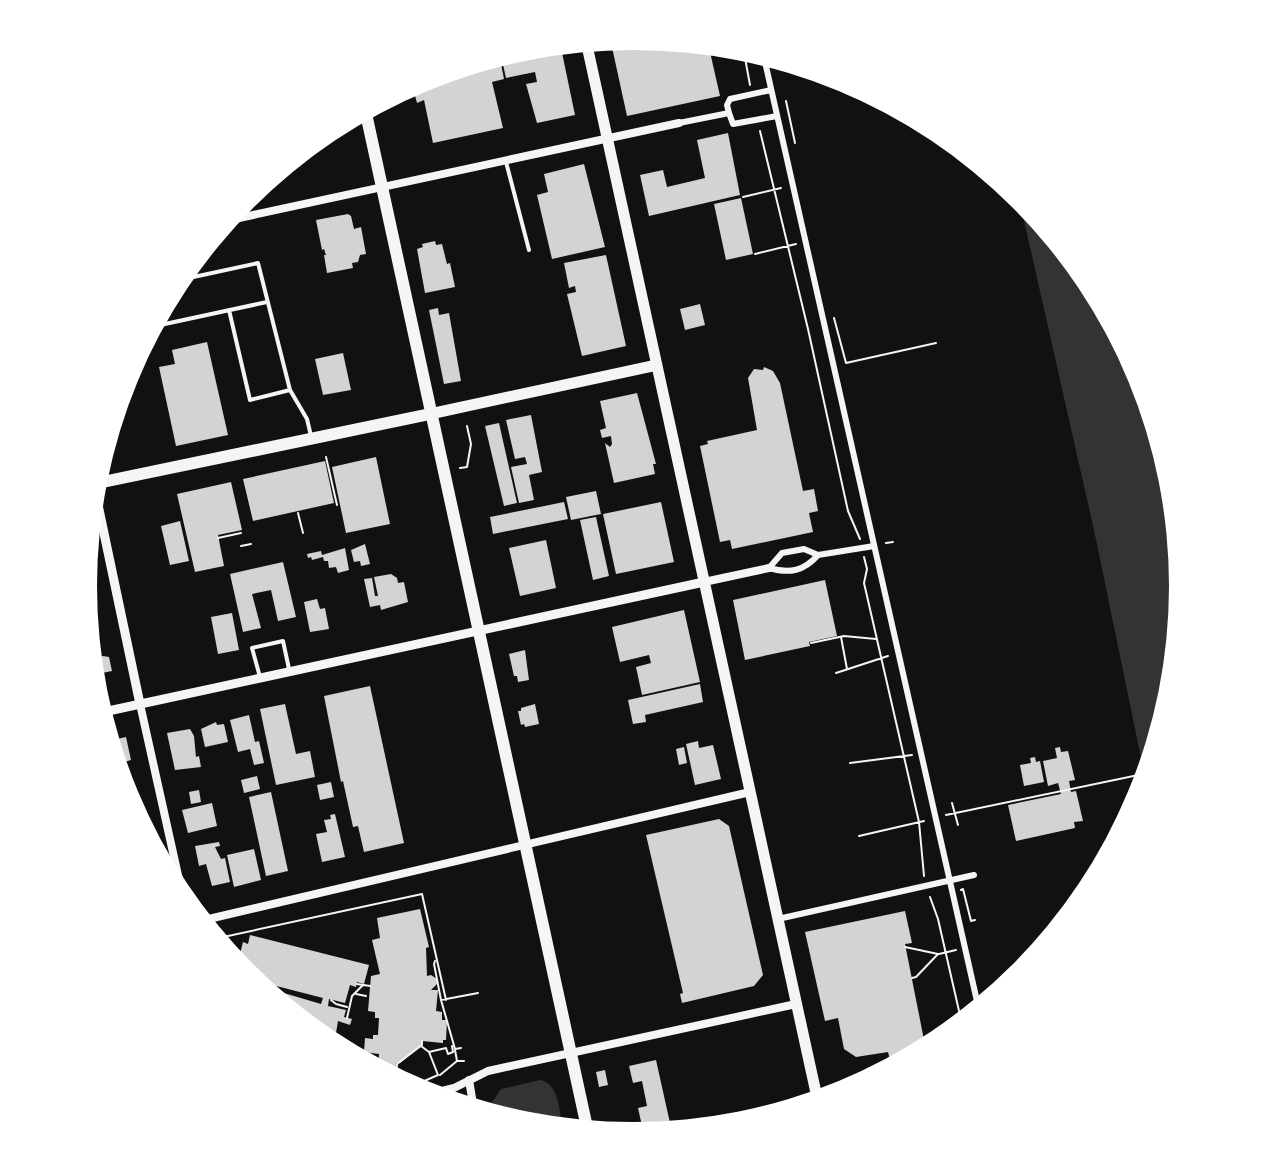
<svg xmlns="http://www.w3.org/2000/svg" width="1266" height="1172" font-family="'Open Sans',sans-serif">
<rect width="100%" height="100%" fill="#111"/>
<path fill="#333" d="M1018,194L1091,281L1141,376L1173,479L1183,586L1172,694L1146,782L1094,530Z
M540,1080C560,1084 559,1112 563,1129L525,1125L489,1114L488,1108L501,1089Z"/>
<path fill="#d3d3d3" d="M633,36L708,43L720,96L627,116L610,38Z
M560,43L575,115L537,123L526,84L537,82L535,72L506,78L502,60L512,58L500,59L504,79L492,82L503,128L433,143L424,100L417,103L413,88L432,83L430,76L526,46Z
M728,133L740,195L649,216L640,175L663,170L667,187L705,178L697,140Z
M584,164L605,247L552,259L537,195L548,192L544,174Z
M741,198L753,254L726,260L714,204Z
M348,214L351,216L354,229L361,227L366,254L360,255L358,262L352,263L353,268L327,273L324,255H326L324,249L322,250L316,220Z
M435,241L436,245L442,244L447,264L450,263L455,287L425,293L417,249L423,247L422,244Z
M606,255L626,346L582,356L567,294L576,292L575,286L569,288L564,263Z
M700,304L705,325L685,330L680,309Z
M438,308L439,315L449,313L461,381L444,384L429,310Z
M207,342L228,435L176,446L159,367L175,364L172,350Z
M343,353L351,390L323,395L315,359Z
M764,367L773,371L780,383L803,491L814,489L818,511L809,513L813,532L732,549L730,540L720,542L700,446L708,444L707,441L757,430L748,378L754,369L763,370Z
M637,393L656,464H653L655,474L614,483L605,443L610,447L612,444L611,436L602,438L600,430L606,428L600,401Z
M531,415L542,472L529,475L534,500L519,503L511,467L527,464L525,457L515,459L506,420Z
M499,423L517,503L504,506L485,426Z
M376,457L390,524L346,533L332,467Z
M325,461L334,503L253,521L243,479Z
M231,482L242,530L218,535L224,566L195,572L177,494Z
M596,491L601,514L571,520L566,497Z
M564,502L568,519L493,534L490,517Z
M661,502L674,562L616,574L603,514Z
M596,517L609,576L593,580L580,520Z
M180,521L189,561L170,565L161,526Z
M546,540L556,588L520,596L509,548Z
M365,544L370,564L361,566L360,561L354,562L351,550Z
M345,548L349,570L338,573L336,567L329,568L328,561H324L323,557L312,560L311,557L308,558L307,554L321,551L322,555Z
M283,562L296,617L278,621L271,590L252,594L261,628L243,632L230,574Z
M391,574L397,578L398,583L404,582L408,602L381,610L380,605L370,607L364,579L372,578L375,596H378L374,577Z
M825,580L837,636L809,642L810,646L745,660L733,600Z
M317,599L320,609L325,608L329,629L310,632L304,602Z
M684,610L700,682L642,695L636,667L651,663L649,655L620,662L612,627Z
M232,613L239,650L218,654L211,617Z
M525,650L529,680L518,682L517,676H514L509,654Z
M103,656L109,657L112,671L102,673L103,678L93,680L90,659Z
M700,684L703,702L645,715L646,722L633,724L628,700Z
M370,686L404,843L364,852L358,826L353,827L343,781L341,782L324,696Z
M285,704L296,754L310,751L315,777L276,785L260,709Z
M535,704L539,724L525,727L524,724L521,725L518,711H521V708Z
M249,715L255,742L259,741L264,763L254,765L250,749L238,752L230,720Z
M216,722L217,725L224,724L228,742L205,747L201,729Z
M190,729L194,736L196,757L199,756L201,767L175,770L167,733Z
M126,737L131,760L121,763V784L108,741Z
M698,741L699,748L713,745L721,779L695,785L686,744Z
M684,747L687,763L679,765L676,749Z
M1060,747L1061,752L1068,751L1075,780L1069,781L1071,792L1076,791L1083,821L1074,822L1075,828L1016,841L1008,805L1061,794L1058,783L1048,786L1043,761L1057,758L1055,748Z
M1035,757L1036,762L1040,761L1044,782L1024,786L1020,765L1031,763L1030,758Z
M257,776L260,789L244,793L241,780Z
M331,782L334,797L320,800L317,785Z
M199,790L201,802L191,804L189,792Z
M271,792L288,871L266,876L249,797Z
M212,803L217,826L188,833L182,810Z
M335,814L345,857L322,862L316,834L327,832L324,820L331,819L330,815Z
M719,819L729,826L763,975L754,986L682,1003L680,994L683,993L646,835Z
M219,842L220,846L215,847L221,859L225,858L230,882L212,886L206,864L199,866L195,846Z
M254,849L261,880L234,887L227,855Z
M420,909L429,947L426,948L427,976L431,975L437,979V984L431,990H438L436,1011L442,1012V1020H447L446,1040H443V1043L422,1041L421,1046L400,1063H396L395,1077H390L378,1070L379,1054L364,1052L365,1038L373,1039V1035H378L379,1018H375V1012L368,1011L371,976L380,974L372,940L380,938L377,918Z
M905,911L912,943L905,944L926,1050L892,1068L888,1052L856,1057L844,1049L838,1018L825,1021L805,932Z
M250,935L369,965L364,984L357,982L356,987L350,985L345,1003L329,999L328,1006L346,1010L344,1017L352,1019L350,1025L338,1021L336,1033L305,1025L266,992L267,988L321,1004L323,998L249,979L244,975L242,968L237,966L243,942L248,944Z
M656,1060L672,1132L644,1135L638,1108L647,1106L642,1081L633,1083L629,1066Z
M605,1070L608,1085L599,1087L596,1072Z"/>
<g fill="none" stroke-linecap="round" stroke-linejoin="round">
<path stroke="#f5f5f5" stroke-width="2" d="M709,46L716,44
M743,47L750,85
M786,101L795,143
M760,131L808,329L848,511L860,539
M743,197L781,188
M755,254L796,244
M834,318L846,363L936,343
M326,457L337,505
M460,468L467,467L471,444L467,426
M298,513L303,533
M218,538L241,533
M886,543L893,542
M241,546L251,544
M864,557L867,569L864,583L919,822L924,876
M841,637L847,669
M811,643L844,636L876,639
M836,673L888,656
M850,763L912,755
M952,803L958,825
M946,815L1148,773
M859,836L924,821
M961,890L963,889L971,921L975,920
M930,897L938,919L962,1024
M214,939L422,894L446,1000
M905,947L938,954L916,977L912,978
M939,954L956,950
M435,961L434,964L441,1000
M357,984L370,986
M356,994L366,996
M331,1000L336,1004L347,1007
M347,1018L352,996L363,985
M421,1046L429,1052L446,1048L448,1054L453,1052L452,1046
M461,1048L455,1049L441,1000L478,993
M455,1050L457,1061H464
M440,1075L457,1061
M396,1080L397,1064L422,1045V1041
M401,1083L422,1082L438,1075L429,1052"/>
<path stroke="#f5f5f5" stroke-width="4" d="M506,162L529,250
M175,281L258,263L290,390L307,419L311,436
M229,310L250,400L290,390
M151,327L267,302
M260,677L252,648L283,641L289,669"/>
<path stroke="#f5f5f5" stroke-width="6" d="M763,53L979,1010
M729,113L727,105L730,99L771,90
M679,123L729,113L733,124L777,116
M818,555C804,571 790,574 769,568L782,553L804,549L818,555L874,546
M778,919L974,875"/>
<path stroke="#f5f5f5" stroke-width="8" d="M225,221L679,123
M704,582L769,568
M140,704L184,902
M200,921L750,792
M469,1080L474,1110
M430,1094L454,1088L488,1071L796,1004"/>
<path stroke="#f5f5f5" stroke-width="9" d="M93,481L140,704
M99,713L704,582"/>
<path stroke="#f5f5f5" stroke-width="11" d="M586,41L818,1102
M430,414L657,365"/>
<path stroke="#f5f5f5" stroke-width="12" d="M93,484L430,414"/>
<path stroke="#f5f5f5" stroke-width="12" d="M365,109L588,1132"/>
</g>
<path d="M0 0H1266V1172H0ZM97 586a536 536 0 1 1 1072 0a536 536 0 1 1-1072 0Z" fill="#fff" fill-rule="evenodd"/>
</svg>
